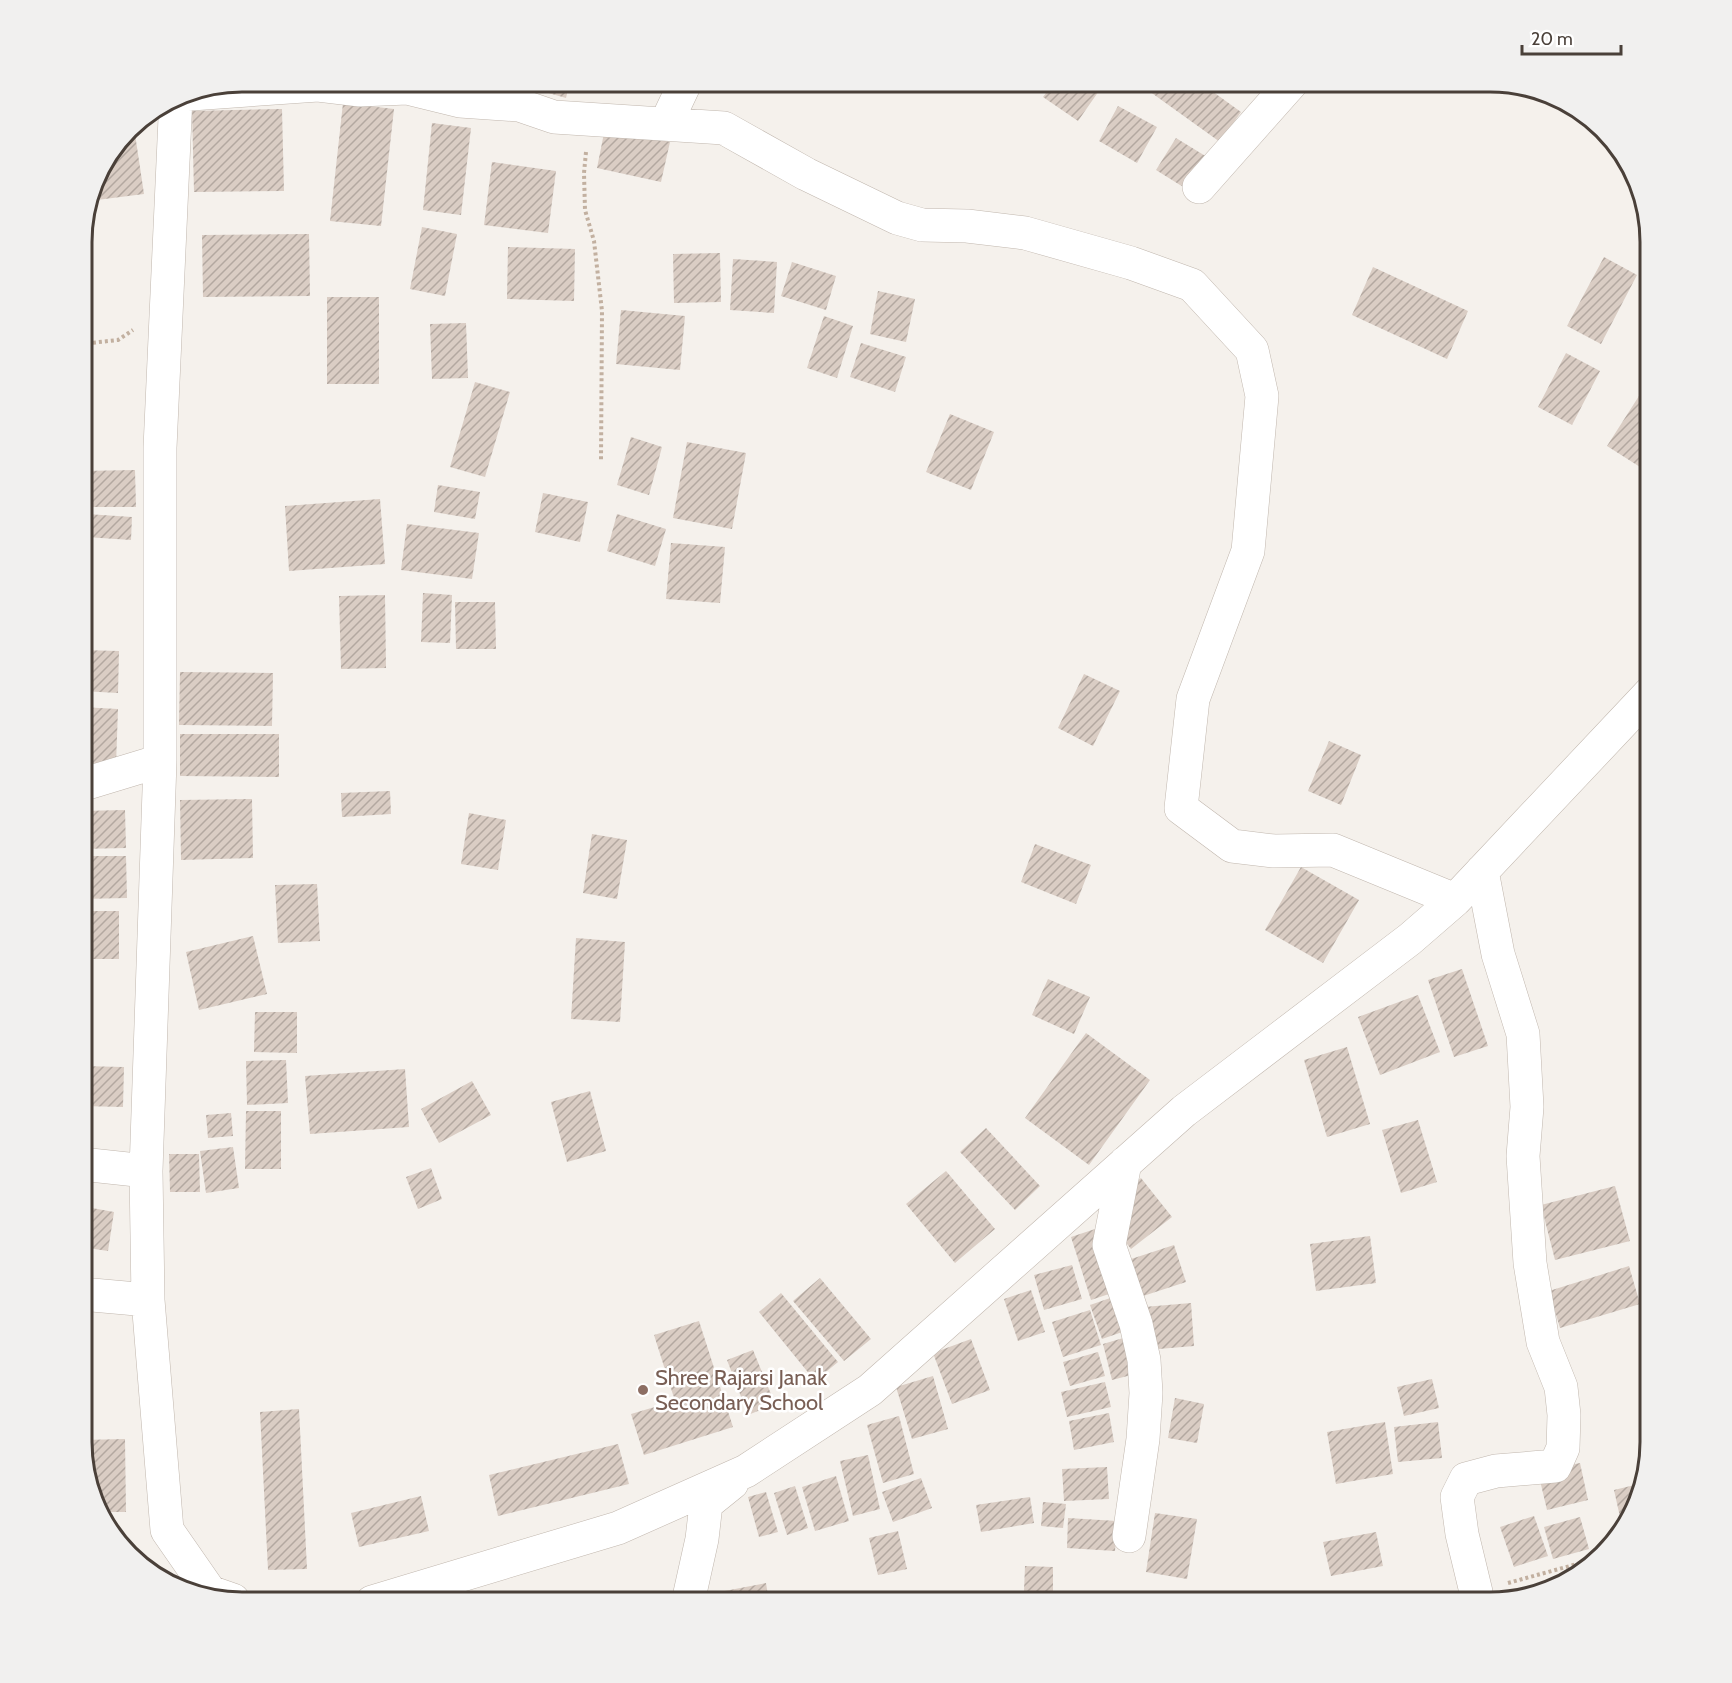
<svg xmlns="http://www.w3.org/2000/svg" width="1732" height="1683" font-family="Cabin,sans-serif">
<defs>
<pattern id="building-hatch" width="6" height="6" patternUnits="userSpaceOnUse" patternTransform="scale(1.5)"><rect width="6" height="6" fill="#dacdc4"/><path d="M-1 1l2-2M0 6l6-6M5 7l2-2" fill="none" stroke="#b3a8a0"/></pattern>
</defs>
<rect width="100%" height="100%" fill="#f5f1ec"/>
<path fill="url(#building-hatch)" d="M453,81H506V82L455,92Z
M533,81H570L566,98L531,88Z
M894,81H913L909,89Z
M1055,81H1091L1101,88L1078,121L1043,97Z
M1135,81H1198L1241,112L1220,142Z
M343,103L394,109L381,226L330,221Z
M1118,106L1157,127L1137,163L1099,141Z
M282,109L284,191L194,192L192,111Z
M432,123L471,128L461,215L423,210Z
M605,128L670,142L661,182L597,168Z
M135,134L144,194L89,201L98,170L124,136Z
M1176,138L1207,157L1188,190L1156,170Z
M492,162L556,171L548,233L484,225Z
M422,227L457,234L445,296L410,289Z
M309,234L310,296L203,297L202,235Z
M81,245H84V274H81Z
M508,247L575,249L574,301L507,299Z
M720,253L721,302L674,303L673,254Z
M1604,257L1637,275L1601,344L1567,326Z
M733,259L777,262L774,313L730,310Z
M792,262L836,276L826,310L781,296Z
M1373,267L1468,311L1447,359L1352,315Z
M878,291L915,299L906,342L870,334Z
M327,297H379V384H327Z
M621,310L685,316L680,370L616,364Z
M824,316L853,326L837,378L807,368Z
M466,323L468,378L432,379L430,324Z
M861,343L906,357L895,392L850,377Z
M1566,353L1600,371L1572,425L1538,407Z
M475,382L510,392L485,477L450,467Z
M1646,385L1651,388V474L1607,446Z
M950,414L994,432L971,490L926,472Z
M631,437L662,447L649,495L617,485Z
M687,442L746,453L732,529L673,518Z
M135,470L136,507H81V471Z
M438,485L480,492L475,519L434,512Z
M543,493L588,502L580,542L535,532Z
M380,499L385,564L289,571L285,506Z
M87,514L132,517L131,540L86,537Z
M617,514L666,529L655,566L607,551Z
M407,524L479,533L472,579L401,570Z
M671,543L725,547L720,603L666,599Z
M423,593L452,595L450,643L421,642Z
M385,595L386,668L341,669L339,596Z
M455,602H495L496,649H456Z
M81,650L119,651L118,693L81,691Z
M180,672L273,673L272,726L179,725Z
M1084,674L1120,691L1093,746L1058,728Z
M81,707L118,709L116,765L81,763Z
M180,734H279V777L180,776Z
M1329,741L1361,755L1341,805L1308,791Z
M390,791L391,814L342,817L341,793Z
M252,799L253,858L181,860L180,800Z
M125,810L126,848L81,849V811Z
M469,813L506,820L498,870L461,864Z
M592,834L627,840L617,899L583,893Z
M1035,844L1091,865L1076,904L1021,882Z
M81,856H126L127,898L81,899Z
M1301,867L1359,900L1323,963L1265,930Z
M317,884L320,941L278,943L275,885Z
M81,911H119V959H81Z
M253,936L267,994L199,1010L186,952Z
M576,938L625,942L620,1022L571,1019Z
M1462,969L1488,1046L1454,1057L1428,980Z
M1048,979L1090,997L1074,1034L1032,1015Z
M1418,995L1440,1052L1380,1075L1358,1017Z
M255,1012H297V1053L254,1052Z
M1086,1033L1150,1080L1089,1165L1025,1118Z
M1347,1047L1370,1124L1327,1137L1304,1060Z
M286,1060L288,1103L247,1105L246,1061Z
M81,1066L124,1067L123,1107L81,1106Z
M405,1069L409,1127L310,1134L305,1076Z
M472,1081L491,1115L439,1143L421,1109Z
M590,1091L606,1151L567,1162L551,1102Z
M246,1111H281V1169H245Z
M231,1113L233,1136L208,1138L206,1115Z
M1418,1120L1437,1182L1401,1193L1382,1130Z
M986,1128L1040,1186L1015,1210L960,1152Z
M233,1147L239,1188L206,1193L200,1151Z
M169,1154H199L200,1192H170Z
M431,1168L442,1199L418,1209L406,1177Z
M946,1171L995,1229L955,1263L906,1204Z
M1141,1178L1172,1217L1131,1249L1100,1210Z
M1615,1186L1630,1241L1555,1260L1541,1205Z
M81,1206L114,1212L108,1251L81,1247Z
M1098,1228L1118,1291L1091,1300L1071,1237Z
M1370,1236L1376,1283L1316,1291L1310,1244Z
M1174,1245L1186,1282L1137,1298L1125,1261Z
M1072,1265L1082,1299L1044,1310L1034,1275Z
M1629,1266L1640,1304L1560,1328L1549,1291Z
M820,1278L871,1339L844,1361L793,1301Z
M1031,1290L1045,1332L1018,1341L1004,1299Z
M781,1293L838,1362L815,1381L759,1312Z
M1119,1295L1131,1329L1102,1339L1090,1305Z
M1191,1303L1194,1346L1147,1350L1144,1307Z
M1090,1310L1101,1345L1063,1357L1052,1322Z
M699,1321L733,1427L644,1455L631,1414L675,1401L654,1335Z
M1130,1336L1139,1373L1112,1380L1103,1344Z
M971,1339L990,1390L952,1404L933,1353Z
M753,1350L775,1404L748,1415L727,1360Z
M1098,1352L1105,1376L1070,1386L1063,1362Z
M933,1376L948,1429L912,1439L896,1387Z
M1432,1379L1439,1408L1404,1416L1397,1387Z
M1105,1382L1111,1407L1067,1417L1061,1392Z
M1175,1398L1204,1404L1197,1443L1168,1438Z
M299,1409L307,1569L268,1570L260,1412Z
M1109,1413L1114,1442L1074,1450L1069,1421Z
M899,1416L914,1474L883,1483L867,1425Z
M1385,1422L1393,1474L1336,1484L1327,1432Z
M1438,1422L1442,1458L1398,1462L1394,1427Z
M125,1439L126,1512H99L93,1503L81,1440Z
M618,1444L629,1484L498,1516L489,1475Z
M868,1455L880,1509L853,1516L840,1461Z
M1580,1463L1588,1500L1547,1510L1538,1472Z
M1107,1467L1109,1499L1064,1501L1062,1469Z
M836,1476L849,1521L815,1531L802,1487Z
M921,1478L932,1508L893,1522L882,1492Z
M1643,1483L1639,1503L1622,1526L1614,1490Z
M795,1486L808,1528L787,1535L774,1493Z
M766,1492L778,1532L759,1537L748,1497Z
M421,1496L429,1531L359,1547L351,1513Z
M1030,1497L1034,1523L981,1532L976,1505Z
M1043,1502L1066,1504L1063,1528L1041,1526Z
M1155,1513L1197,1519L1187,1579L1146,1572Z
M1534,1516L1548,1556L1514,1567L1500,1527Z
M1580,1517L1589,1549L1553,1559L1544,1527Z
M1068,1518L1117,1521L1115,1551L1067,1548Z
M898,1531L907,1569L878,1575L869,1538Z
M1376,1532L1383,1566L1331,1576L1323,1542Z
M1025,1566L1053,1567V1591H1024Z
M766,1583L769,1602H715L714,1593Z
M559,1594L627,1599L626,1602H559Z"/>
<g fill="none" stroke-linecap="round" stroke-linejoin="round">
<g stroke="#c1b7ae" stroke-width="34">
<path id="minor" d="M177,95L318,85L360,90L407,88L460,101L519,105L554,117L662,124L669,117L686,81
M176,96L160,448V761L146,1171L148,1300L167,1530L210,1592L233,1600
M662,124L724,128L806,174L897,218L922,225L967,226L1025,233L1131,263L1192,285L1252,350L1262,396L1248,551L1193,699L1181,808L1232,846L1274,851L1333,850L1455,900
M1199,187L1293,81
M81,785L160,761
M1125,1163L1109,1245L1136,1324L1144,1360L1146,1393L1143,1439L1129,1536
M81,1164L146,1171
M81,1294L148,1300
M1476,1592L1462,1534L1457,1497L1466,1479L1496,1471L1555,1466L1563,1448L1564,1415L1561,1387L1543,1342L1530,1263L1523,1156L1527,1107L1523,1034L1498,954L1482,871
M372,1602L618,1528L746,1471L870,1390L1184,1111L1410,939L1455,900L1651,692
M688,1602L702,1539L706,1504L732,1483"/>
</g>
<path stroke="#c2b0a0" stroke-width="4" stroke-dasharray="3 3" stroke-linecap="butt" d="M586,152L584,173L585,210L594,241L602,311L601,460
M81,344L118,340L133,330
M1508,1583L1599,1558"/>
<use href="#minor" stroke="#fff" stroke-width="33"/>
</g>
<circle fill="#8d6e63" stroke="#fff" stroke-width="2" cx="643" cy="1390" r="6"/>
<g text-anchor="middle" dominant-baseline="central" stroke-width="5" stroke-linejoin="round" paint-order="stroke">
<g font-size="22" fill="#785e54" stroke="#fff" text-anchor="start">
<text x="655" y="1377">Shree Rajarsi Janak<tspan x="655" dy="25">Secondary School</tspan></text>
</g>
</g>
<path d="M0 0H1732V1683H0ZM242 92H1490A150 150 0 0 1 1640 242V1442A150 150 0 0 1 1490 1592H242A150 150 0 0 1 92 1442V242A150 150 0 0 1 242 92Z" fill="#f1f0ef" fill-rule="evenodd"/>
<path fill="none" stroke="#4a4039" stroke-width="3" d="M242 92H1490A150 150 0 0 1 1640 242V1442A150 150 0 0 1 1490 1592H242A150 150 0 0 1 92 1442V242A150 150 0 0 1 242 92Z"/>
<path d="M1522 45v9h99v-9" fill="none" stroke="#4a4039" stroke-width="3"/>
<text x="1531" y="45" font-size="18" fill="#4a4039" stroke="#ffffff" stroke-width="4.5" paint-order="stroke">20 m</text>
</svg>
